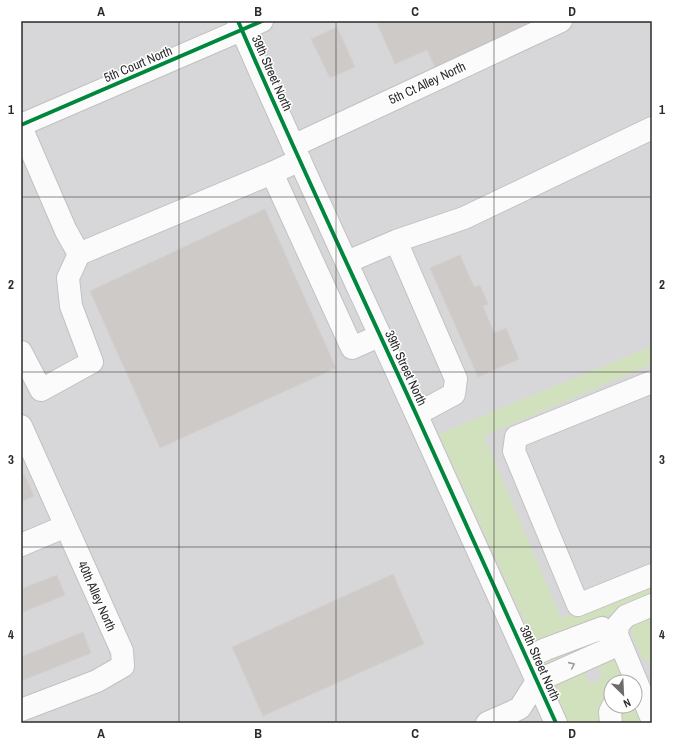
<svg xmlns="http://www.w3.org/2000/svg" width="673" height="744" font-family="'Archivo Narrow',sans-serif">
<rect width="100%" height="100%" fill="#e8e4e2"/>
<path fill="#d7d6d9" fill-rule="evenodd" d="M21,21H652V723H21ZM611,682H635V706H611Z"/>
<path fill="#d2e1bd" d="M652,346V364L484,436L561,618L641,585L652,586V598L542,642L536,639L529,631L439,434Z
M652,618V663L642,658L631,631L633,625Z
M579,644L584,655L546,666L545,661Z
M610,656L616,659L624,678L623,682H611V700L606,723H569L560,703L556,681L583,672L586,675L590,684L602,679L598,665Z
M618,706H635L643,723H617Z"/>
<path fill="#cdcac8" stroke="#d3d0cd" d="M376,21H526L528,25L435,67L427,50L395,64Z
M337,27L355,67L330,78L311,39Z
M265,209L336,368L160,448L90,291Z
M460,255L474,287L480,285L488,304L483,306L494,333L506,328L519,359L478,377L430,268Z
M24,474L34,496L21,502V476Z
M393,574L424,644L263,716L232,647Z
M57,575L65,595L21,613V589Z
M83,632L91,653L21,681V657Z"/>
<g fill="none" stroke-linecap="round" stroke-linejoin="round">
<g stroke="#c2c1c2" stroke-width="24">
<path id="minor" d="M238,21C295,154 357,284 417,416C464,518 509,621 556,723
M21,125L262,21
M21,127L66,231L79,254L68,278L71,306L92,362L41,390L21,352
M293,146L561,21
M300,160L272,173L352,348L379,336
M396,241L456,379L454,394L417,414
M79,254L272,173
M347,262L396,241L464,218L652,128
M652,382L516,437L514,451L578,605L652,575
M21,426L122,651L123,666L97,681L21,710
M21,545L66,526
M652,605L626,616L618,625L617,635L652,719
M487,723L512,712L520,708L537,681L611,648V637L602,628L546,649L527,658
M611,723L610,712L613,706"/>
</g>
<use href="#minor" stroke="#fcfbfb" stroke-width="22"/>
<g stroke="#fff" stroke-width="6">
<path id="cycleway" d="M238,21C295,154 357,284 417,416C464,518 509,621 556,723
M21,125L262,21"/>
</g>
<use href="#cycleway" stroke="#00873e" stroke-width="4"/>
</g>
<defs><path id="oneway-chevron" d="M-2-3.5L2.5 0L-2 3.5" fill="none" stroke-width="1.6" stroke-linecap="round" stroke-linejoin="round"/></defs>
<use stroke="#9e9d9d" href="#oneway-chevron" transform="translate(572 665) rotate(-24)"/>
<path fill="none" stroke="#2b2b2b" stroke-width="1" stroke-opacity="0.55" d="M179,21V723M336,21V723M494,21V723M21,197H652M21,372H652M21,547H652"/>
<g text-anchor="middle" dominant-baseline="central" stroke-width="3" stroke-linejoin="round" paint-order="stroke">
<g font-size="13" fill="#2b2b2b" stroke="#fff">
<text transform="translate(138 64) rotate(-23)">5th Court North</text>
<text transform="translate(272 73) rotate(66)">39th Street North</text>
<text transform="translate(427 83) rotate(-25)">5th Ct Alley North</text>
<text transform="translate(406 368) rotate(65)">39th Street North</text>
<text transform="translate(97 596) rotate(66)">40th Alley North</text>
<text transform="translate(540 663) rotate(66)">39th Street North</text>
</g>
</g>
<rect width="673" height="744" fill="none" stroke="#ffffff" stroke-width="44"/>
<g transform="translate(623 694) rotate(156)"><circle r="19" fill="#ffffff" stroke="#aaaaaa"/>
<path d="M0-3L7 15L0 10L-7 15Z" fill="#6d6c6b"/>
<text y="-6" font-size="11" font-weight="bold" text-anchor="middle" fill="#2b2b2b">N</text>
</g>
<rect x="22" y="22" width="629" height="700" fill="none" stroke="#2b2b2b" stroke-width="1.5"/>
<g font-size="13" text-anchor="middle" font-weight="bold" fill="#2b2b2b">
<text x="101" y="16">A</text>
<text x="258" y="16">B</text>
<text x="415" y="16">C</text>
<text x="572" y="16">D</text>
<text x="11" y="114">1</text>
<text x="662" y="114">1</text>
<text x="11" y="289">2</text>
<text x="662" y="289">2</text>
<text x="11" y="464">3</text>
<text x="662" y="464">3</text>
<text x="11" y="639">4</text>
<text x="662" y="639">4</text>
<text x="101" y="738">A</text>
<text x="258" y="738">B</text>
<text x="415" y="738">C</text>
<text x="572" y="738">D</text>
</g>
</svg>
